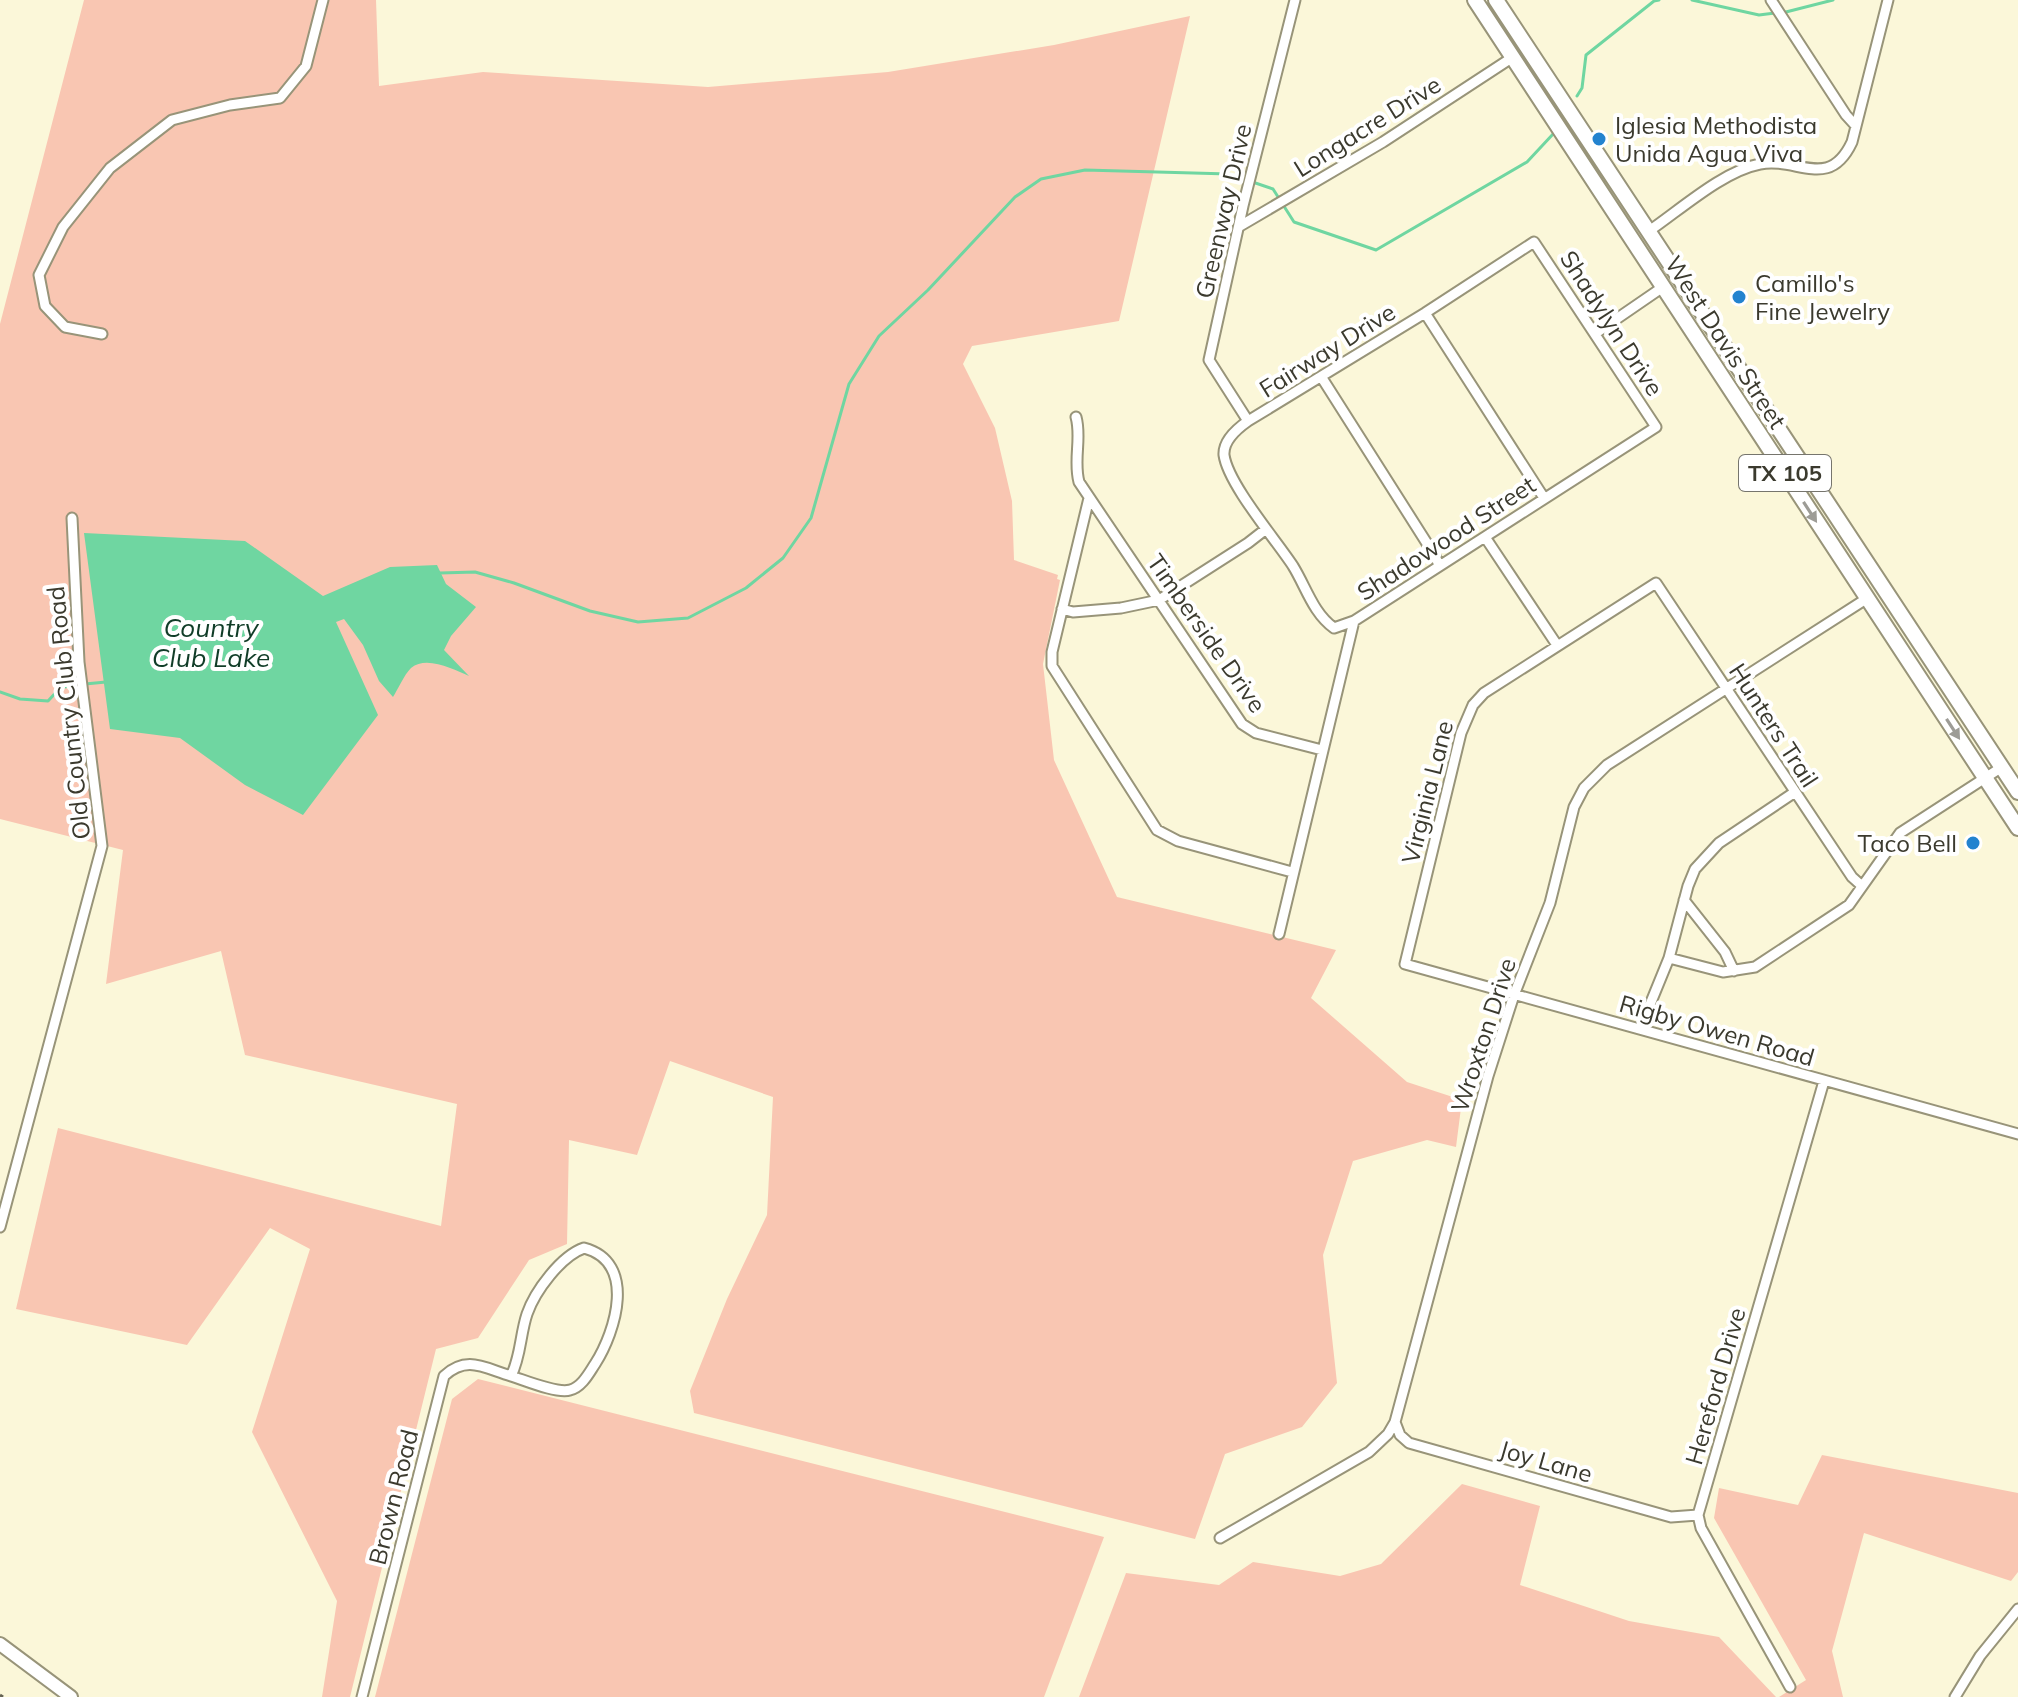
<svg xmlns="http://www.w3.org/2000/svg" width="2018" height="1697" font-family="Mulish,sans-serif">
<rect width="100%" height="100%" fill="#fbf7d9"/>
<path fill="#f9c6b2" d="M84,0H376L379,86L483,72L708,87L888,72L1054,45L1190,16L1119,321L972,346L963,364L995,428L1012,501L1014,560L1058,575L1057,579L1060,580L1043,664L1054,760L1117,897L1336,950L1311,998L1407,1082L1462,1100L1456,1147L1427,1140L1353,1161L1323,1255L1337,1383L1302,1427L1225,1454L1195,1539L694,1413L690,1391L727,1299L767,1215L773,1097L670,1061L637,1155L569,1140L567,1244L529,1260L478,1338L436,1349L350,1697H322L337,1601L252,1432L310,1249L270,1228L187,1345L16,1309L58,1128L441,1226L457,1104L245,1055L221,951L106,984L123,850L0,819V324Z
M478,1379L1104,1537L1044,1697H375L452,1399Z
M1822,1455L2018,1493V1572L2011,1581L1864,1533L1832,1651L1843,1697H1779L1806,1680L1714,1518L1719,1488L1798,1505Z
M1462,1484L1540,1506L1520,1585L1629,1621L1719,1637L1776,1697H1079L1126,1573L1219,1585L1253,1562L1340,1576L1381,1564Z"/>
<path fill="#6fd6a1" d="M84,533L245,541L323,596L390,567L437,565L446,584L476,607L451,636L444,650L469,676C454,670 427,655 411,668C404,675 398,689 393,697L379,681L363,645L344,619L336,622L378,715L303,815L245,785L180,738L110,729Z"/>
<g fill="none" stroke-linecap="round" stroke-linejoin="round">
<path stroke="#6fd6a1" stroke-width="3" d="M1692,0L1759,15L1775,13
M1782,13L1833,0
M1577,96L1582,88L1586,55L1654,1L1659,0
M440,573L475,572L514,583L590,611L638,622L688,618L746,588L783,558L811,518L849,384L879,336L928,290L1015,197L1041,179L1085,170L1229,174L1273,189L1294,222L1376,250L1527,162L1554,133
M85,684L106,682
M0,692L20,699L48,701L60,688L78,684"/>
<g stroke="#989479" stroke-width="13">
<path id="street" d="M1771,0L1846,115L1856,126
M1240,226L1383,142L1513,57
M1649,231C1680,210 1723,171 1760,164C1798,157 1829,191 1852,142L1888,0
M1425,313L1544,498
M1596,333L1663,287
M102,334L65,327L45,306L39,275L63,227L110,168L172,120L230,105L280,98L306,66L323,0
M1322,378L1435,556L1439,565
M1076,417C1082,438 1073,460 1079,482L1242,724L1256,733L1322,750
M1248,421L1209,360L1243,206L1295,0
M1089,498L1052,652V666L1157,830L1178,841L1292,872
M1485,537L1557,645
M1062,609L1073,612L1121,608L1159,600L1248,543L1266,529
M1862,886L1852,877L1656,583L1484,693L1473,705L1461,733L1405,964L2018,1134
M1684,900L1725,952L1734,971
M1279,934L1354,621L1656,427L1534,242L1425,313L1248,421C1238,428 1223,441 1224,455C1228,484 1276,540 1293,566C1306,587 1313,613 1334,628L1354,621
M1669,958L1723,972L1755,967L1849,905L1900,833L2002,767
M1640,1029L1669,958L1688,886L1695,869L1719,843L1795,792
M0,1227L102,846L79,662L72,518
M584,1248C637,1262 616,1331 595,1364C589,1373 582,1387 570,1390C557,1394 524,1380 511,1376C521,1356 520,1335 527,1314C535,1291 561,1256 584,1248Z
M1395,1422L1400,1435L1409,1443L1671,1517L1698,1515
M1220,1538L1369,1452L1388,1434L1395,1422L1488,1076L1514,995L1550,903L1574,807L1584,788L1607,765L1866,599
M1790,1687L1701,1528L1698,1515L1824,1081
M362,1697L444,1376C467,1355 484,1368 511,1376
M1955,1697L1980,1656L2018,1609"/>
</g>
<g stroke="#989479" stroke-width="16">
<path id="secondary" d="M0,1644L71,1697"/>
</g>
<g stroke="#989479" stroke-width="18">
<path id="primary" d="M1475,0L2018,828
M1496,0L2018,792"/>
</g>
<use href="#street" stroke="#fff" stroke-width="9"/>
<use href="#secondary" stroke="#fff" stroke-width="12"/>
<use href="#primary" stroke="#fff" stroke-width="14"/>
<path stroke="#666454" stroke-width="3" stroke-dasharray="10 10" stroke-linecap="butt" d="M0,1695L3,1697"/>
</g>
<defs><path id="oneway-solid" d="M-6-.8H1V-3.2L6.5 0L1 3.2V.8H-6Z" transform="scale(2)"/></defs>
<g fill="#9d9c96">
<use href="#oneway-solid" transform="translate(1810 512) rotate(57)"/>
<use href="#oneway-solid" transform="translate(1953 729) rotate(57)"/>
</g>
<g fill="#2383cf" stroke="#fff" stroke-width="3">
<circle cx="1599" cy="139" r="8"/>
<circle cx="1739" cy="297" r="8"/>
<circle cx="1973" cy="843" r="8"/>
</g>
<g text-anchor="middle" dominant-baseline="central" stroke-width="8" stroke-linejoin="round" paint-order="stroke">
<rect fill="#fff" stroke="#76756d" stroke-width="2" x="1739" y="455" width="92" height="36" rx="6"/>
<g font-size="22" font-weight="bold" fill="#3b3a2e">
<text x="1785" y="473">TX 105</text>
</g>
<g font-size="24" fill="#3b3a2e" stroke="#fff" text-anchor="start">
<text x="1615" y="125">Iglesia Methodista<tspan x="1615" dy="28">Unida Agua Viva</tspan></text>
<text x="1755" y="283">Camillo's<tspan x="1755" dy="28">Fine Jewelry</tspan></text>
<text x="1957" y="843" text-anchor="end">Taco Bell</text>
</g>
<g font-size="24" fill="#3b3a2e" stroke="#fff">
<text transform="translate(1367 126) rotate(-32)">Longacre Drive</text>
<text transform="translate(1223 211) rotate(-77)">Greenway Drive</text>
<text transform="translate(1612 323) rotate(57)">Shadylyn Drive</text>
<text transform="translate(1726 342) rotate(57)">West Davis Street</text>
<text transform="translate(1327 350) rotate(-32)">Fairway Drive</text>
<text transform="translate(1446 538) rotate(-33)">Shadowood Street</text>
<text transform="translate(1207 633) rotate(55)">Timberside Drive</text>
<text transform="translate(68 713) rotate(-96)">Old Country Club Road</text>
<text transform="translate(1774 725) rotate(57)">Hunters Trail</text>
<text transform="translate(1427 792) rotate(-76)">Virginia Lane</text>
<text transform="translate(1717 1030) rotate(16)">Rigby Owen Road</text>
<text transform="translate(1483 1035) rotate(-72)">Wroxton Drive</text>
<text transform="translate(1715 1386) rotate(-74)">Hereford Drive</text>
<text transform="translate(1546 1461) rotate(16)">Joy Lane</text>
<text transform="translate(393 1497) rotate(-76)">Brown Road</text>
</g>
<g font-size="26" font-style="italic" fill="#113d28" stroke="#fff">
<text x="211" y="627">Country<tspan x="211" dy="30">Club Lake</tspan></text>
</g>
</g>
</svg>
